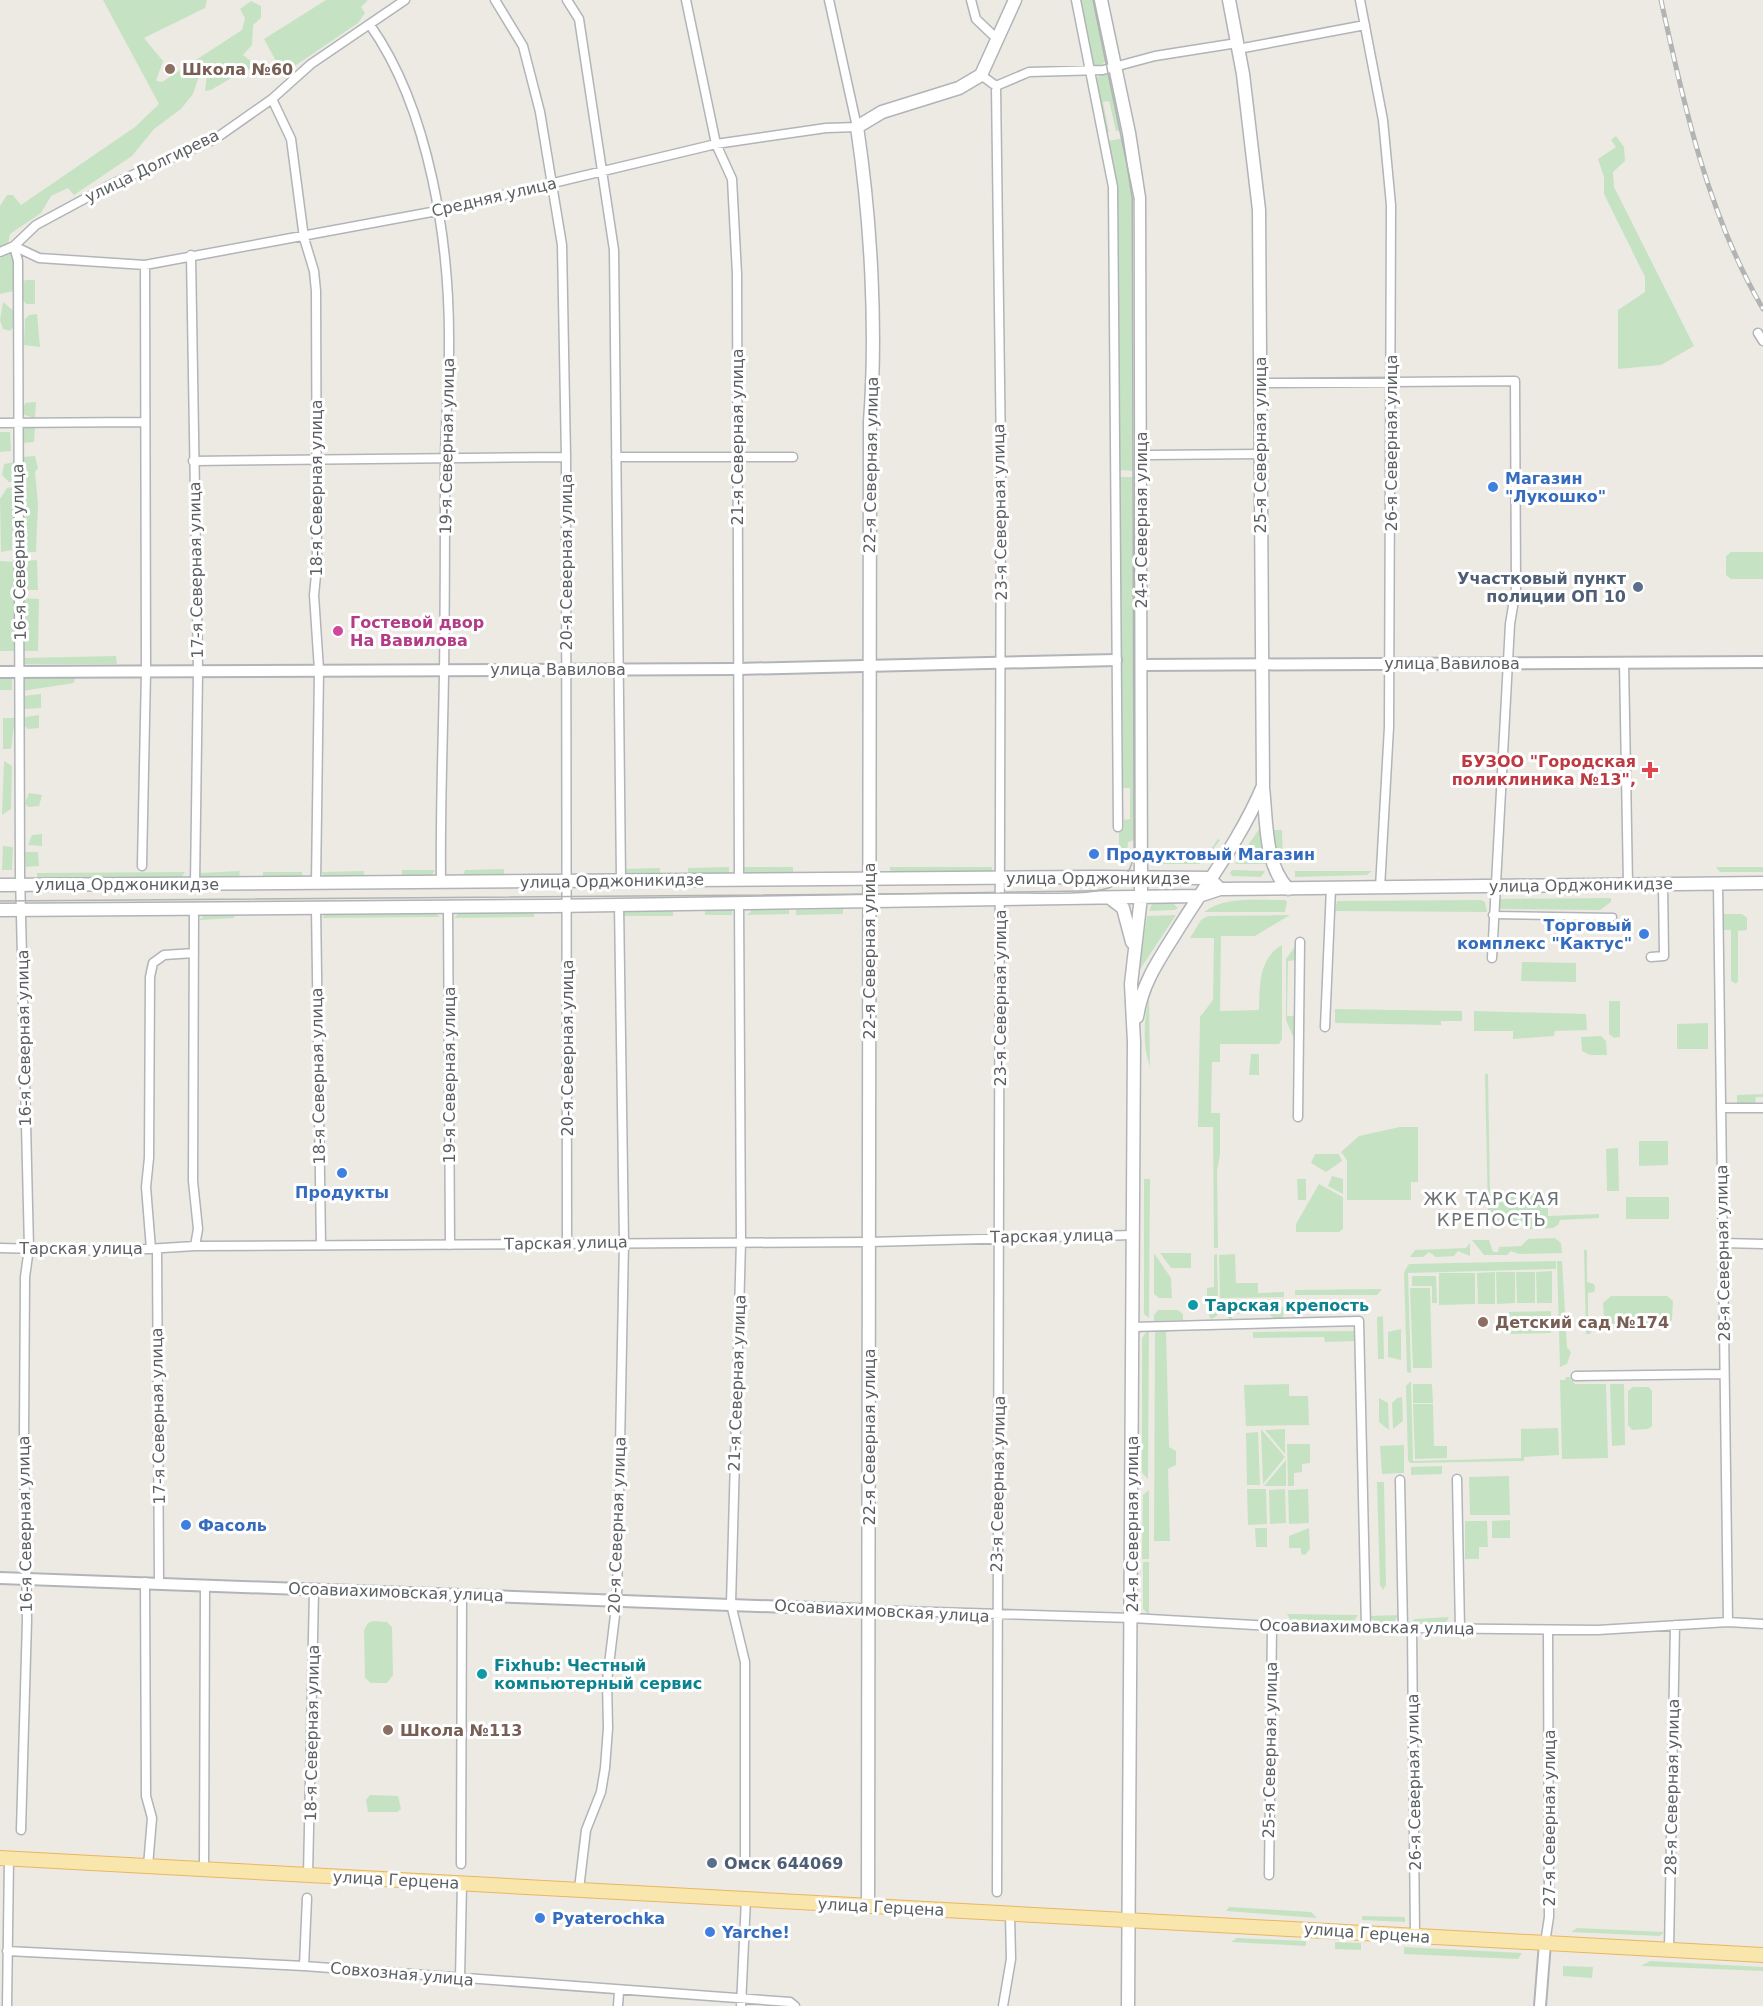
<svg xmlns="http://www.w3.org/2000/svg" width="1763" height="2006" font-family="'DejaVu Sans',sans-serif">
<rect width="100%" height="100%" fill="#edeae4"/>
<path fill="#c5e3c2" d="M103,0H207L205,8L144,38L163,61L156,81L162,82L242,30L245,18L240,9L251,1L261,6V18L253,25L252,45L243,55L252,62L253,68L243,71L211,90L205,91L207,75H203L198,79L193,94L181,109L154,129L132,156L74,195L68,188L51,196L41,213L10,234L8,244L0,247V206L7,195H13L21,205L135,127L159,104Z
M326,0H368L361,7L365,13L358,23L283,74L264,39Z
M1080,0H1096L1108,59L1099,67L1092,64Z
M1101,74L1112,76L1124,129L1116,131L1109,101L1103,102L1109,132L1105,133L1095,80Z
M1616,136L1624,147L1625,161L1613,172L1614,187L1694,346L1661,365L1618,369V310L1645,292V277L1604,194V177L1598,159L1616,147L1611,140Z
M1125,138L1133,192L1135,471L1118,470L1115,252L1107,141Z
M6,252L14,255L15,268L13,269L14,291L0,294V259Z
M26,280H35V304H26L22,299L21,282Z
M3,302L15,312L16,324L10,331L3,329L0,320Z
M37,314L40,347L24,345L25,319L29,315Z
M36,402L35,418L21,414L25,403Z
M23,425H35L34,442L22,443Z
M0,432H10L11,451L0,452Z
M35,456L38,468L35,472L38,504L36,552H22L21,457Z
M15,462L14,482H9L2,475L4,464Z
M1120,477H1138V839L1128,842L1127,853L1122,862L1119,857V829H1124V820L1130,819V788H1123Z
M12,487L15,489C15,511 12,528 12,550L1,552L0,499L7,488Z
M1731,552H1763V579H1731L1726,575V556Z
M37,560L38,590H23V561Z
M0,561L16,562L15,651H0Z
M23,598L39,599L38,651H23Z
M116,656L117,664H23V658Z
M23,675H76L74,683L22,691Z
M0,677H12V690H0Z
M41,694V708L24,709L23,696Z
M39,715V728L28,729L25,726V717Z
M3,718H15L11,749H3Z
M4,761L12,766L11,809L2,815Z
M29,793L42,795L39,806L28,807L25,803Z
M1262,825L1264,831L1265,864H1235Z
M1274,830H1282L1283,863L1276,862Z
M42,834V846L28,845L32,835Z
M1218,839L1220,840L1205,860L1199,864H1155L1156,857L1200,858L1203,849H1211Z
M3,846L13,847L12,870H2Z
M25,852H38L39,866L26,867Z
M729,867V873H688V868Z
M744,867H793V873H744Z
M890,867H992V871H890Z
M1716,867H1763V872H1720Z
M660,868V874H625L622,869Z
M504,869V875H463L465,870Z
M402,870H435L432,875L402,876Z
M1232,870L1265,871L1261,877L1232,876L1230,873Z
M240,871L239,877L200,878V873Z
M364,871V876L324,877L322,872Z
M1295,871H1372L1367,875L1295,877Z
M185,872L181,878H37V873Z
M263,872H302V877H263Z
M1611,898V902L1600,910L1497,909V901L1500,899Z
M1285,900L1287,902L1285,912H1204C1226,895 1259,901 1285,900Z
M1481,900L1485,902L1487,912L1335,911L1337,901Z
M1157,903H1173L1178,908L1175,910L1149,911L1152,904Z
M705,909H732V915H705Z
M753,909H789V914L747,915Z
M843,909V914L796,915V910Z
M673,910V916H622V911Z
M434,912L440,917L322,918L327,913Z
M460,912H534V917L454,918Z
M206,914H234V918L199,920Z
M1723,914H1742L1747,918V930L1738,931V981L1736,984L1731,981V930H1724Z
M1176,915L1139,971L1147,916Z
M1290,915L1255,936H1221L1220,1011L1259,1010C1260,986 1258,959 1282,945V1039L1279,1044H1220V1062H1212L1211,1113H1220V1155L1217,1171L1218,1248H1214L1213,1127H1198L1200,1017L1213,1000L1214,938H1190L1201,920L1208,916Z
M1296,945V960L1288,961L1287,1016H1295L1294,1039L1286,1020V959Z
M1522,962L1576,963V982L1521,981Z
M1149,997L1150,1067C1142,1045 1144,1019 1149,997Z
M1609,1001H1620V1037L1614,1038L1609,1034Z
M1335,1009L1462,1011V1021H1441V1025L1335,1023Z
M1474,1011L1586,1014L1587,1030L1555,1031L1554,1036L1513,1039V1031H1474Z
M1708,1023V1049H1677V1024Z
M1601,1036L1606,1041L1607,1055H1590L1582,1051L1581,1037Z
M1251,1054H1259V1075H1249Z
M1485,1074H1488L1490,1194L1543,1193L1548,1202V1216L1599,1214V1218L1560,1220L1558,1225L1553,1228L1527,1229L1521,1221H1493L1489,1228L1482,1227L1480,1220L1488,1215Z
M1763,1094V1097H1756L1755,1104L1737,1105V1095Z
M1400,1127H1418V1182H1411V1200H1347V1160L1341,1152L1359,1136Z
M1639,1141H1668V1165L1639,1166Z
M1618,1148L1619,1191H1607L1606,1149Z
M1315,1154H1339L1342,1161L1326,1172L1311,1163Z
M1332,1176L1343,1179V1194L1328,1186Z
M1144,1179H1150L1149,1318L1144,1314Z
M1297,1179H1306V1200H1298Z
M1319,1184L1343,1197V1229L1339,1232H1296V1224Z
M1626,1197H1669V1219H1626Z
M1555,1238L1561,1243L1562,1253L1519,1254L1511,1251L1507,1255H1484L1472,1240H1489L1493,1252H1498L1499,1247L1521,1246L1528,1239Z
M1470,1243V1256L1458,1251L1454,1256L1436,1257L1429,1252L1423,1257H1410L1415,1250L1466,1248Z
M1584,1250H1587V1282L1594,1284L1595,1288L1594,1292L1588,1293V1324L1594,1328L1590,1334H1586Z
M1154,1253L1171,1278L1172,1298H1159L1154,1294Z
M1160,1253H1191V1268H1171Z
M1217,1254L1218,1297H1207V1288L1214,1287V1255Z
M1235,1254L1236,1283H1258V1293L1284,1292V1297L1220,1298L1219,1255Z
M1556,1261V1269L1408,1273L1411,1373L1407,1372L1404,1272L1409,1264Z
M1557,1261H1562L1567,1347L1571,1352L1567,1364L1560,1367Z
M1552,1271V1303H1537L1536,1272Z
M1495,1272V1304H1478L1477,1273Z
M1496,1272H1515V1303L1497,1304Z
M1516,1272H1535V1303H1517Z
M1439,1273H1475V1304L1439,1305Z
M1412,1276H1436L1437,1303H1432V1286H1412Z
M1410,1288H1430L1432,1368H1413Z
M1382,1289L1377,1295H1295V1290Z
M1611,1296H1667L1673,1301L1672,1320L1667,1324H1608L1604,1319L1603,1303Z
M1370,1305L1364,1316V1312H1355L1353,1315L1352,1311H1299V1320L1295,1317V1309L1298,1307Z
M1284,1307L1283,1317L1277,1320L1271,1316L1270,1312L1233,1314L1231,1320L1226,1316V1310L1217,1311V1316L1211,1319L1209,1316V1309Z
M1158,1310H1178L1183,1314V1320L1154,1321V1315Z
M1551,1311V1333L1510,1334L1509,1312Z
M1383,1316L1384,1359H1378L1377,1317Z
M1401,1329V1360L1388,1357V1332Z
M1147,1331L1149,1332L1148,1479L1142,1473V1338Z
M1157,1331H1168L1166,1333L1169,1447L1176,1451V1465L1168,1469L1170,1541H1154L1155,1333Z
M1357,1331V1341L1325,1342L1324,1337L1253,1338V1332Z
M1566,1377H1570L1575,1384H1606L1608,1458L1562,1459L1560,1380H1565Z
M1411,1381L1413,1461L1521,1458V1429L1558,1428L1559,1455L1524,1457V1461L1410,1463L1408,1460L1406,1386Z
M1289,1384V1396H1308L1309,1425L1246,1426L1244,1385Z
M1413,1384H1432L1433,1403H1413Z
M1610,1384H1624L1625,1445L1612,1446Z
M1633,1387H1649L1652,1391V1426L1648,1429L1632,1430L1628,1425V1391Z
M1402,1397L1403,1421L1393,1429L1392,1403L1397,1398Z
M1379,1398L1388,1403L1389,1430L1379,1422Z
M1413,1404H1433L1434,1446H1447V1458L1415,1459Z
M1261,1429L1285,1457L1263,1484Z
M1285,1429V1454L1265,1430Z
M1258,1432L1260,1485H1247L1246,1433Z
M1287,1444H1310V1463L1302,1464V1472L1294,1473V1486H1288Z
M1404,1445V1473L1382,1474L1380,1446Z
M1286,1460V1486H1264Z
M1442,1466V1474L1411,1475V1467Z
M1509,1476L1510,1515H1470L1469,1477Z
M1377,1482H1384L1386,1585L1383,1590L1380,1585Z
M1247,1489H1266L1267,1524L1248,1525Z
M1285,1489L1286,1523L1270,1524L1269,1490Z
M1308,1489L1309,1523L1289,1524L1288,1490Z
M1149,1490V1559H1142L1143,1495Z
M1510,1520V1538H1492V1521Z
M1465,1521H1487L1488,1547H1479V1559H1465Z
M1255,1528H1267V1547H1256Z
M1309,1528L1310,1549L1305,1555L1301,1554V1548H1289V1536Z
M1143,1562H1149V1615L1143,1609Z
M1287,1614L1358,1615L1354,1621H1291Z
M1399,1615L1393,1623H1376L1369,1616Z
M1449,1617L1446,1623L1411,1622L1415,1619Z
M373,1621L387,1622L392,1627L393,1675L387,1683H371L365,1678L364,1630L368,1623Z
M370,1795L398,1796L401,1809L397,1812H368L366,1800Z
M1229,1907L1311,1912L1317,1918L1226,1911Z
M1362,1916L1405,1917V1922L1362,1920Z
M1577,1928L1664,1932L1660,1936L1571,1932Z
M1237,1938L1306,1941V1946L1231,1942Z
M1335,1942L1361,1943V1950L1335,1949Z
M1404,1947L1522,1953L1518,1959L1404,1954Z
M1650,1961L1763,1967V1971L1641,1966Z
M1563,1966L1593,1967L1592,1978L1563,1976Z"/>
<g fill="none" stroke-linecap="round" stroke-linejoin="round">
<g stroke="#b1b4b8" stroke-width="9">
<path id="pedestrian" d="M1492,915L1613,917"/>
</g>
<g stroke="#b1b4b8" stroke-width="11">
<path id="minor" d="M495,0L523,46L540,112L562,245L566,457L567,1243
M567,0L579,19L614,250L621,880
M686,0L716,144L732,179L737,274L739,880
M971,0L976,19L996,38
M1076,0L1113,187L1118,827
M1360,0L1383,120L1391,205L1389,727L1380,888
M370,25C430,110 450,244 449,347C449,386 445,425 445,465C445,534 445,604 444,673C443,743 440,813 441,882
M1238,49L1365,25
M981,75L996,86L1001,457L997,1892
M996,86L1029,72L1103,70L1155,56L1237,43
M272,99L291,139L304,238L314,271L316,291L317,565L314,595L319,670L316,884
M14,246L18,261L20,874L29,1248L25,1277L24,1434L27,1620L21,1830
M14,246L39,258L145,265L437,211L716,144L826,128L857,127L829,0
M0,252L14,246L36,225L112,184L215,139L272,99L311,64L405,0
M191,255L198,672L195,884
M1758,333L1763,341
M1259,383L1515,381L1516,588L1510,624L1492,958
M0,423L145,422
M1150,455L1260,454
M616,457H793
M193,461L566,457
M1624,662L1628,885
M142,866L146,671L145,265
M1718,884L1728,1622
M739,902L741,1241L731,1604L745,1662V1862
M448,906L450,1245
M194,907L193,1181L198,1229L195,1246
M316,907L321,1245
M1651,957L1664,956L1663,884
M1325,1027L1331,888
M1721,1108H1763
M1298,1117L1300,942
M1723,1243L1763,1244
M0,1248L114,1251L195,1246L869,1242L1133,1235
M151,1249L146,1187L149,1158L150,977L153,963L164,955L194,953
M157,1249L159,1583
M1133,1327L1359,1321L1366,1627
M1576,1376L1724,1374
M1457,1479L1460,1629
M1400,1480L1403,1628
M145,1582L146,1796L152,1818L148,1866
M868,1610L1132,1618L1272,1626L1403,1628L1598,1630L1728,1622L1763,1624
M1412,1628L1415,1936
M461,1864L462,1594
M204,1869L205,1585
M1269,1875L1272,1626
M308,1876L314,1590
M579,1889L586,1830L601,1792L605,1768L608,1728L607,1681L617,1599L624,1242L619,904
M1545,1943L1549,1917L1548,1630
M1669,1950L1675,1625
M7,1951L304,1966L790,2002L795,2006
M304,1966L307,1898
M460,1979L462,1883
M7,2006L9,1858
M618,2006L619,1991
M741,2006L746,1899
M1003,2006L1011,1959L1010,1914"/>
</g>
<g stroke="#b1b4b8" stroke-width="14">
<path id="tertiary" d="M1141,665L1763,662
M0,672L737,669L1116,660
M0,1578L868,1610
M1540,2006L1545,1943"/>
</g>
<g stroke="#b0b4b8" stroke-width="15">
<path id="secondary" d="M1101,0L1129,133L1139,198L1141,897L1131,984L1134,1042L1128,2006
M1263,788C1267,822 1264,863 1288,889
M0,885L1098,877L1209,878L1220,889
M1110,898L1123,908L1132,942
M0,910L553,906L1199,896L1220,889L1763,883
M1137,1017C1142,984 1158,961 1175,934C1205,885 1241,839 1263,786L1259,210L1243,74L1229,0
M868,1906L870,422C877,328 871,220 857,127L882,112L959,88L981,75L1015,0"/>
</g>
<g stroke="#e8b662" stroke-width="16">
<path id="primary" d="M0,1858L1763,1955"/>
</g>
<use href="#pedestrian" stroke="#fff" stroke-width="6"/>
<use href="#minor" stroke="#fff" stroke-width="8"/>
<use href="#tertiary" stroke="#fff" stroke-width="10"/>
<use href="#secondary" stroke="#fff" stroke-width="12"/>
<use href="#primary" stroke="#f9e6ac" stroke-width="14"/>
<path stroke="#b2b3b3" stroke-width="1.5" d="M0,901L1000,893C1026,892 1092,897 1113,886C1127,879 1132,866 1135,852L1134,199L1093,0"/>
<g stroke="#b2b3b3" stroke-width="5">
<path id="rail" d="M1661,0C1684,106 1708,215 1763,309"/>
</g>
<use href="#rail" stroke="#fff" stroke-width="3" stroke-dasharray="9" stroke-linecap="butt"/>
</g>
<g fill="#8d6e63" stroke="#fff" stroke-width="2">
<circle cx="170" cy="69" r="6"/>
<circle cx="1483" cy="1322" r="6"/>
<circle cx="388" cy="1730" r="6"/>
</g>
<g fill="#3f7fe0" stroke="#fff" stroke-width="2">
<circle cx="1493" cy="487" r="6"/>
<circle cx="1094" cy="854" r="6"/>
<circle cx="1644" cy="934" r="6"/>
<circle cx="342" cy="1173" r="6"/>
<circle cx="186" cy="1525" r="6"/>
<circle cx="540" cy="1918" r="6"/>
<circle cx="710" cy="1932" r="6"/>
</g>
<g fill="#5c6f8a" stroke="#fff" stroke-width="2">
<circle cx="1638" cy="587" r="6"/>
<circle cx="712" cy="1863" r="6"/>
</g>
<circle fill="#d1479c" stroke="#fff" stroke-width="2" cx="338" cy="631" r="6"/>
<path fill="#e0444e" stroke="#fff" stroke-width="2" d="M1647 761h6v6h6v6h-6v6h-6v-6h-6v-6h6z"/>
<g fill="#0f9aa8" stroke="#fff" stroke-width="2">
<circle cx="1193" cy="1305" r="6"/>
<circle cx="482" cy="1674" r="6"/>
</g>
<g text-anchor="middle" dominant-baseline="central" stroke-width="6" stroke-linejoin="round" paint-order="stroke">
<g font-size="16" font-weight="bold" fill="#785e54" stroke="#fff" text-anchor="start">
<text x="182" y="69">Школа №60</text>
<text x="1495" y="1322">Детский сад №174</text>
<text x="400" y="1730">Школа №113</text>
</g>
<g font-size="16" fill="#5c6063" stroke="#fff">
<text transform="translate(152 166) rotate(-26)">улица Долгирева</text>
<text transform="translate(494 197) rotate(-13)">Средняя улица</text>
<text transform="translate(737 437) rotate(-90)">21-я Северная улица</text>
<text transform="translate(1391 443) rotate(-90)">26-я Северная улица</text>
<text transform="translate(1260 445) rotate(-90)">25-я Северная улица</text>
<text transform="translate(447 446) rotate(-89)">19-я Северная улица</text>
<text transform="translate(871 465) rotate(-89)">22-я Северная улица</text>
<text transform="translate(316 488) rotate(-90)">18-я Северная улица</text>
<text transform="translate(1000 512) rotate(-91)">23-я Северная улица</text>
<text transform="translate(1141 520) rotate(-90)">24-я Северная улица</text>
<text transform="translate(19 552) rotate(-91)">16-я Северная улица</text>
<text transform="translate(566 562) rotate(-90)">20-я Северная улица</text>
<text transform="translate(196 570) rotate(-91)">17-я Северная улица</text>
<text x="1452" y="663">улица Вавилова</text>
<text x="558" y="669">улица Вавилова</text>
<text x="1098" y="878">улица Орджоникидзе</text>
<text transform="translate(612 881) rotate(-1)">улица Орджоникидзе</text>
<text x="127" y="884">улица Орджоникидзе</text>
<text transform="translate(1581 885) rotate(-1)">улица Орджоникидзе</text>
<text transform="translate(869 951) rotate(-90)">22-я Северная улица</text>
<text transform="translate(1000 998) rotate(-90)">23-я Северная улица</text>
<text transform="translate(24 1038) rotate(-91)">16-я Северная улица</text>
<text transform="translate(567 1048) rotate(-90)">20-я Северная улица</text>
<text transform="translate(449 1075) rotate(-90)">19-я Северная улица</text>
<text transform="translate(318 1076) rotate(-91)">18-я Северная улица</text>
<text transform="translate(1052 1236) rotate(-1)">Тарская улица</text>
<text transform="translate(566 1243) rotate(-1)">Тарская улица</text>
<text x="81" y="1248">Тарская улица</text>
<text transform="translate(1723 1253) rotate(-91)">28-я Северная улица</text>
<text transform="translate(737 1383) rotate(-88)">21-я Северная улица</text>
<text transform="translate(158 1416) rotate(-91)">17-я Северная улица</text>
<text transform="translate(869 1437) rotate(-90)">22-я Северная улица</text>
<text transform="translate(998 1484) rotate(-89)">23-я Северная улица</text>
<text transform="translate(25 1524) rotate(-91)">16-я Северная улица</text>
<text transform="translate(1132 1524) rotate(-90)">24-я Северная улица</text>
<text transform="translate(617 1525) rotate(-88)">20-я Северная улица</text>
<text transform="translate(396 1592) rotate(2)">Осоавиахимовская улица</text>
<text transform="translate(882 1611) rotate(3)">Осоавиахимовская улица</text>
<text transform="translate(1367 1627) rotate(1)">Осоавиахимовская улица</text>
<text transform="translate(312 1733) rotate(-89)">18-я Северная улица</text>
<text transform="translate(1270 1750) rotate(-89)">25-я Северная улица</text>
<text transform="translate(1414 1782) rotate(-91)">26-я Северная улица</text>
<text transform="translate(1672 1787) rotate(-89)">28-я Северная улица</text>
<text transform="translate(1549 1818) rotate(-90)">27-я Северная улица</text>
<text transform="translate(396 1880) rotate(3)">улица Герцена</text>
<text transform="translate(881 1907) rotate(3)">улица Герцена</text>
<text transform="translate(1367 1933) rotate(4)">улица Герцена</text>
<text transform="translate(402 1974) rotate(5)">Совхозная улица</text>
</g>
<g font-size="16" font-weight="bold" fill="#366cbe" stroke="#fff" text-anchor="start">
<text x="1505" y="478">Магазин<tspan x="1505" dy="18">"Лукошко"</tspan></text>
<text x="1106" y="854">Продуктовый Магазин</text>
<text x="1632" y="925" text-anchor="end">Торговый<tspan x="1632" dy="18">комплекс "Кактус"</tspan></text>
<text x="342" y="1192" text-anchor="middle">Продукты</text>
<text x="198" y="1525">Фасоль</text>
<text x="552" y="1918">Pyaterochka</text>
<text x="722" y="1932">Yarche!</text>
</g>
<g font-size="16" font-weight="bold" fill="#4e5e75" stroke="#fff" text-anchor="end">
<text x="1626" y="578">Участковый пункт<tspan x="1626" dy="18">полиции ОП 10</tspan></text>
<text x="724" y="1863" text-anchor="start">Омск 644069</text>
</g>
<g font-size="16" font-weight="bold" fill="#b23c85" stroke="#fff" text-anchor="start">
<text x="350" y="622">Гостевой двор<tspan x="350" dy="18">На Вавилова</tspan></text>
</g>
<g font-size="16" font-weight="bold" fill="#be3a42" stroke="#fff" text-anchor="end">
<text x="1636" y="761">БУЗОО "Городская<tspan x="1636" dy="18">поликлиника №13",</tspan></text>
</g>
<g font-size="16" font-weight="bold" fill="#0d838f" stroke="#fff" text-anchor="start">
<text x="1205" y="1305">Тарская крепость</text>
<text x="494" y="1665">Fixhub: Честный<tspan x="494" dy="18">компьютерный сервис</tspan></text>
</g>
<g font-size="18" letter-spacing="1.5" fill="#6d7275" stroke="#fff">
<text x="1492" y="1198">ЖК ТАРСКАЯ<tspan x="1492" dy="21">КРЕПОСТЬ</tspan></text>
</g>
</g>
</svg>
